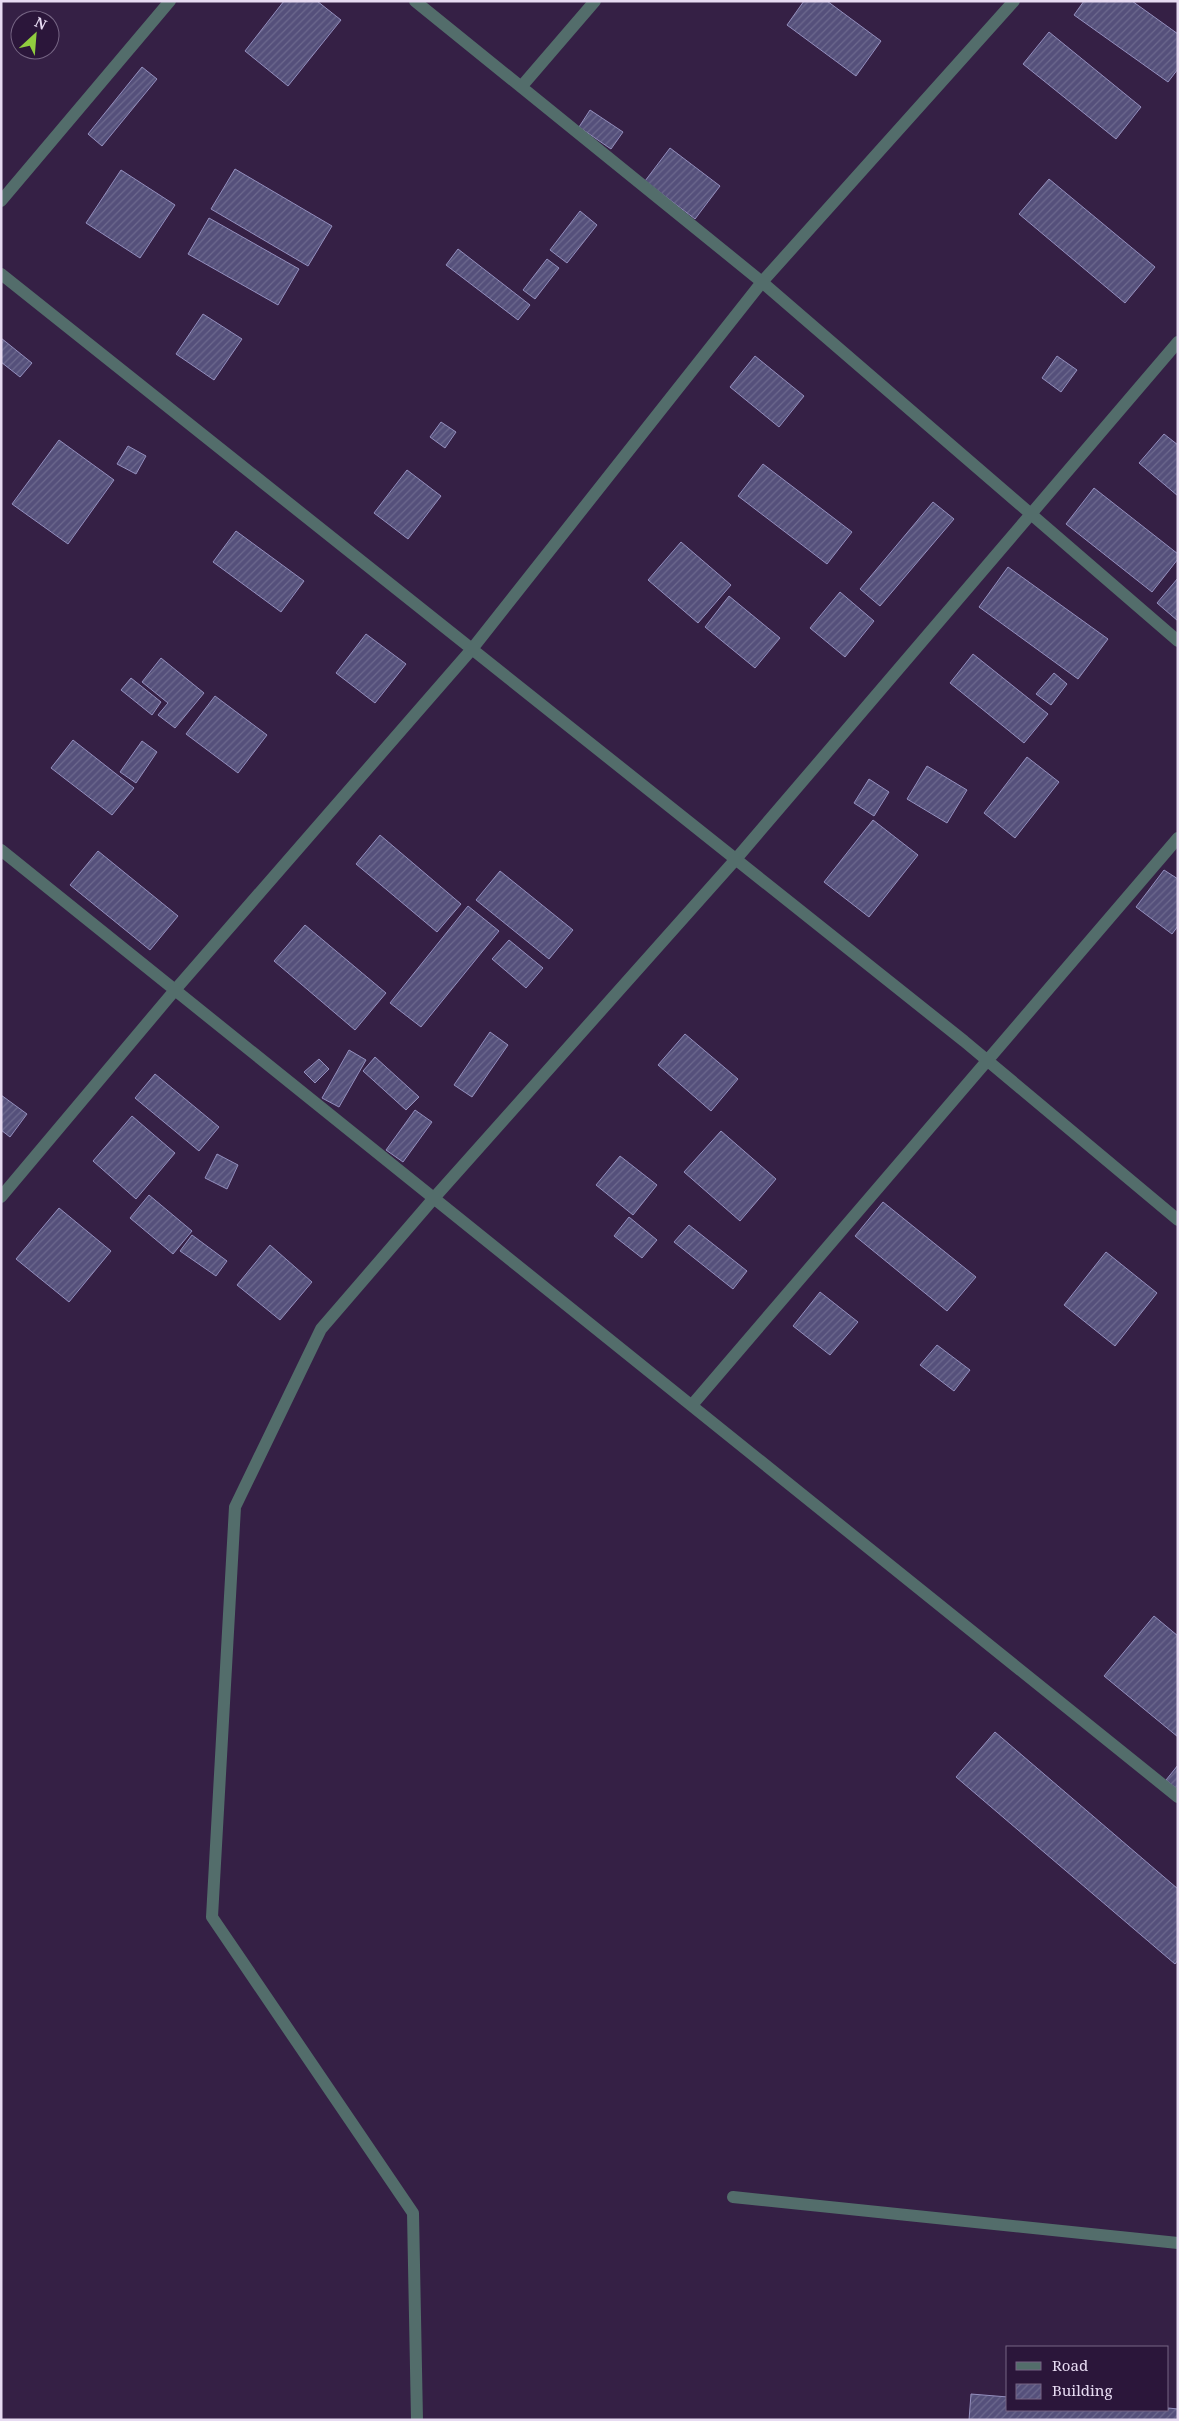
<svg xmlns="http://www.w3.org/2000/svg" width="1179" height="2421" font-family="'Noto Serif',serif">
<defs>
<pattern id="building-hatch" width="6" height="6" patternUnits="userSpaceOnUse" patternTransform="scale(1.25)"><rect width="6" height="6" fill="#55507b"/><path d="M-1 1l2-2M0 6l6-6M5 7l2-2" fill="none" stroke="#6d698e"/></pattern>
</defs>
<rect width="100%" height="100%" fill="#352045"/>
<path fill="url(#building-hatch)" stroke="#948fbe" d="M284,1H317L341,20L288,86L245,51Z
M804,1H827L881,41L856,76L787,25Z
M1084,1H1132L1178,34V69L1168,82L1074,15Z
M1049,32L1141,107L1116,139L1023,64Z
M142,67L157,79L102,146L88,134Z
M590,110L623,132L611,149L579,127Z
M670,148L720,186L695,219L645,181Z
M235,169L332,226L308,266L211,209Z
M121,170L175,205L140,258L86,223Z
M1049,179L1155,267L1125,303L1019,214Z
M580,211L597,225L567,263L550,250Z
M209,218L299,269L278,305L188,254Z
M458,249L530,305L518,320L446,265Z
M547,259L559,268L535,299L523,290Z
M203,314L242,339L214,380L176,354Z
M1,338L32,363L20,377L1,362Z
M755,356L804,396L779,427L730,387Z
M1057,356L1077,370L1061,392L1042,378Z
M441,422L456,432L445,448L430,437Z
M1164,434L1178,445V496L1139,463Z
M59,440L114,480L68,544L12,504Z
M128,446L146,456L136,474L117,464Z
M763,464L852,532L827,564L738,496Z
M407,470L441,496L408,539L374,513Z
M1094,488L1178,554V559L1152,592L1066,524Z
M933,502L954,519L880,606L860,589Z
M236,531L304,581L281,612L213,562Z
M681,542L731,585L698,623L648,580Z
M1008,567L1108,639L1078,679L979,607Z
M1178,578V621L1157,603Z
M840,592L874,621L845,657L810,628Z
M729,596L780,638L755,668L705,627Z
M366,634L406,664L375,703L336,673Z
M973,654L1048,714L1024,743L950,683Z
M161,658L204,693L175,728L158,715L168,703L142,682Z
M1054,673L1067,684L1051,705L1036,694Z
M131,678L161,702L152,715L121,690Z
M215,696L267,735L238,773L186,734Z
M73,740L134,788L112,815L51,768Z
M142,741L157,752L136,783L120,772Z
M1027,757L1059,782L1015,838L984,813Z
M927,766L967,790L947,823L907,799Z
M869,779L889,792L874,816L854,803Z
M873,820L918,855L869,917L824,882Z
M380,835L461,904L437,932L356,864Z
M98,851L178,916L150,950L70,885Z
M1164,870L1178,879V926L1172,934L1136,907Z
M500,871L573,930L549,959L476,900Z
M468,906L499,931L421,1027L390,1003Z
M305,925L386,993L355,1030L274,961Z
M509,940L543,968L526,988L492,959Z
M490,1032L508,1045L472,1097L454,1085Z
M685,1034L738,1079L711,1111L658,1065Z
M349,1050L366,1060L339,1107L322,1098Z
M375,1057L419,1097L406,1110L363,1071Z
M319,1059L329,1069L315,1083L304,1072Z
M155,1074L219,1127L199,1151L135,1098Z
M1,1095L27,1114L10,1137L1,1130Z
M415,1110L432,1122L403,1162L386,1150Z
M132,1116L175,1153L136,1199L93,1161Z
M721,1131L776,1179L740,1221L684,1172Z
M217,1154L238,1165L227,1189L205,1178Z
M620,1156L657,1185L633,1215L596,1185Z
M149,1195L192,1231L173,1254L130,1218Z
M883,1202L976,1277L947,1311L855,1236Z
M59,1208L111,1251L69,1302L16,1259Z
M629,1217L657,1240L642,1258L614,1236Z
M689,1225L747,1271L733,1289L674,1242Z
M192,1235L227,1261L216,1276L180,1251Z
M270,1245L312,1282L280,1320L237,1285Z
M1106,1252L1157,1293L1115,1346L1064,1305Z
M820,1292L858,1322L830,1355L793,1326Z
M937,1345L970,1370L954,1391L920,1365Z
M1154,1616L1178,1636V1737L1104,1676Z
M995,1732L1178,1889V1960L1175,1964L956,1777Z
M1178,1765V1790L1166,1780Z
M971,2394L1008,2397V2410H1168V2408L1178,2409V2420H969Z"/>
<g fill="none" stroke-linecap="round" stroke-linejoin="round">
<path stroke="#536d6b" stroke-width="12" d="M415,1L762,282L1178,641
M521,87L595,1
M1,201L170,1
M1,274L964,1041L1178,1220
M1,850L1178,1797
M1,1197L175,990L472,649L762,282L1014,1
M692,1405L1178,838
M733,2197L1178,2243
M417,2420L413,2213L212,1917L235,1507L321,1329L434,1198L736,859L1178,342"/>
</g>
<rect width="1179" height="2421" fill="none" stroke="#e7dbf2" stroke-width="5"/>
<rect x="1006" y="2346" width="162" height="65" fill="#2b163a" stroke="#766584"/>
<rect x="1016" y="2362" width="25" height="8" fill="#536d6b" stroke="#766584"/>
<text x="1052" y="2371" font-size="15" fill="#e7dbf2">Road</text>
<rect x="1016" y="2384" width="25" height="15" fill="url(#building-hatch)" stroke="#766584"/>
<text x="1052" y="2396" font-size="15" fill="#e7dbf2">Building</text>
<g transform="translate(35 35) rotate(26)"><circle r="24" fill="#2b163a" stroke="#766584"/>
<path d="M0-4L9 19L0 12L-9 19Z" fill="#91cd3f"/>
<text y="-8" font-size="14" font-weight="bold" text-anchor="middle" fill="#e7dbf2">N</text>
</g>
</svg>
